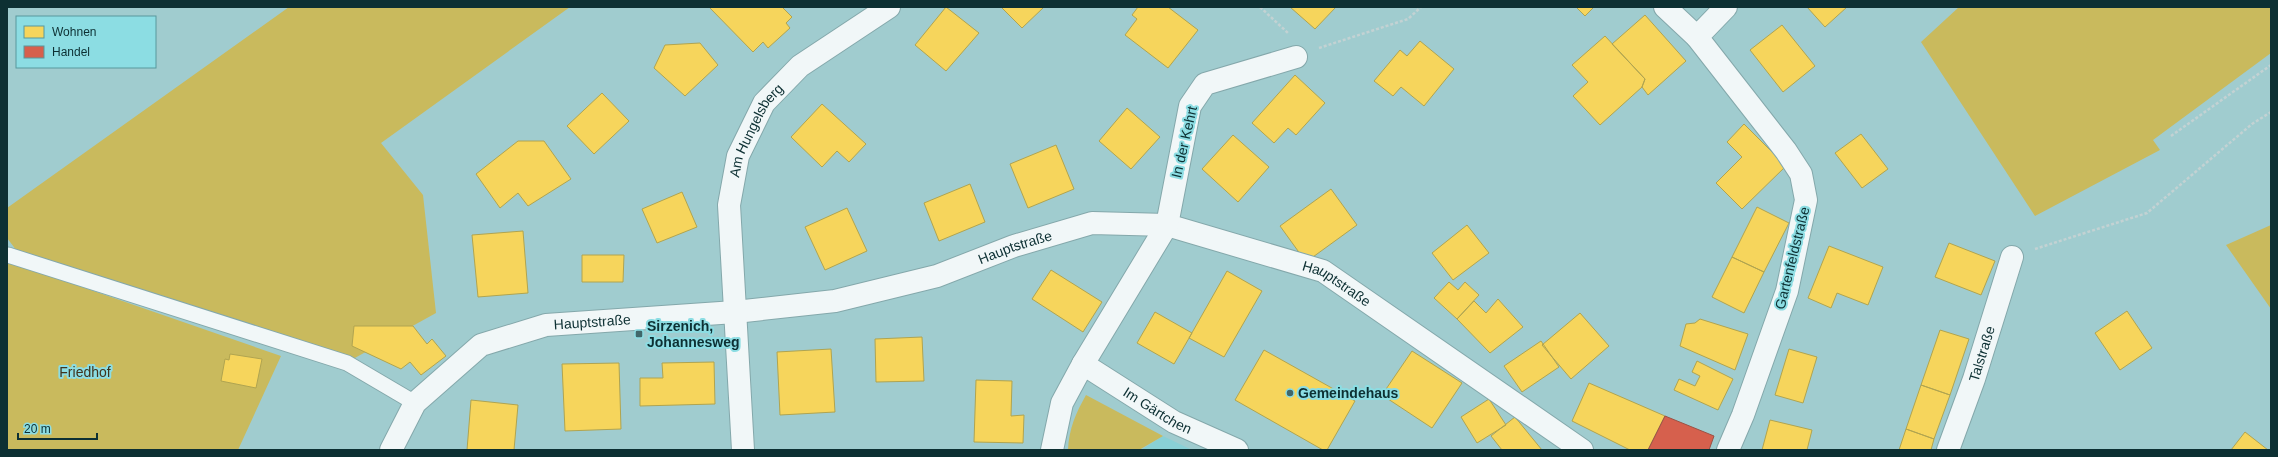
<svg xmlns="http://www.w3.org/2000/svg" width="2278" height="457" font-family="Helvetica,sans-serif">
<rect width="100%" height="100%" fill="#a0cccf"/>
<path fill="#89d0d6" d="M1163,436L1192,450H1141Z"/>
<path fill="#c9ba5d" d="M289,7H570L381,143L423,195L436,313L353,359L20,255L7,238V208Z
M1959,7H2271V53L2153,140L2160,150L2035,216L1921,42Z
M2271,225V309L2226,245Z
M7,261L281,356L238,450H7Z
M1086,395L1163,436L1139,450H1068C1069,428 1076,413 1086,395Z"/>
<path fill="#f6d55c" stroke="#b0a450" d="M709,7H782L792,17L786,23L790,28L768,48L763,42L753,52Z
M946,7L979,33L946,71L915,45Z
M1001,7H1044L1022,28Z
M1138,7H1168L1198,30L1168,68L1125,35L1137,19L1132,15Z
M1290,7H1336L1315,29Z
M1576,7H1594L1585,16Z
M1807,7H1847L1825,27Z
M1645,15L1686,61L1648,95L1642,87L1645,79L1612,44Z
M1782,25L1815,66L1783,92L1750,50Z
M1605,36L1645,79L1642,87L1600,125L1573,96L1588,82L1572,65Z
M1420,41L1454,69L1424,106L1401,87L1393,96L1374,81L1400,50L1407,56Z
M700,43L718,65L685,96L654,68L665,45Z
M1295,75L1325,103L1296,135L1288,128L1274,143L1252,123Z
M602,93L629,121L594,154L567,126Z
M822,104L866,144L849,162L837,151L822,167L791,137Z
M1127,108L1160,137L1131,169L1099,141Z
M1744,124L1786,166L1742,209L1716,183L1742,157L1727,142Z
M1861,134L1888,169L1862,188L1835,153Z
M1233,135L1269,167L1238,202L1202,169Z
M518,141H544L571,179L528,206L518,193L500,208L476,174Z
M1056,145L1074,189L1028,208L1010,164Z
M970,184L985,222L939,241L924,203Z
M1331,189L1357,225L1306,262L1280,226Z
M682,192L697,227L657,243L642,209Z
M1757,207L1789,223L1764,272L1732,257Z
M847,208L867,251L825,270L805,227Z
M1467,225L1489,253L1453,280L1432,253Z
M523,231L528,293L478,297L472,235Z
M1949,243L1995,261L1981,295L1935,277Z
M1829,246L1883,267L1868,305L1837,293L1831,308L1808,298Z
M582,255H624L623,282H582Z
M1732,257L1764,272L1744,313L1712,297Z
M1051,270L1102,302L1083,332L1032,299Z
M1227,271L1262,291L1224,357L1189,338Z
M1449,282L1458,290L1465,282L1479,295L1457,319L1434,298Z
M1498,299L1523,327L1490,353L1457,319L1474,301L1486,313Z
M2127,311L2152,348L2120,370L2095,333Z
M1155,312L1192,333L1174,364L1137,343Z
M1580,313L1609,346L1571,379L1542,345Z
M1700,319L1748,334L1735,370L1680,346L1686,324L1695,323Z
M354,326H413L427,344L432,339L446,356L421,375L410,362L401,369L352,346Z
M1940,330L1969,339L1950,395L1921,385Z
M922,337L924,381L876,382L875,339Z
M1541,341L1559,367L1522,392L1504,366Z
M831,349L835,412L780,415L777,352Z
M1789,349L1817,357L1803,403L1775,395Z
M1264,350L1355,401L1327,450H1323L1235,400Z
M1412,351L1462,383L1432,428L1382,395Z
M230,354L262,359L256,388L221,381L225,359L229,360Z
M1697,361L1733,379L1718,410L1674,390L1679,379L1695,386L1700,376L1692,372Z
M714,362L715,404L640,406V378H663L662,363Z
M619,363L621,429L565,431L562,364Z
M976,380L1012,381L1011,416L1024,415L1023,443L974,442Z
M1589,383L1665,416L1648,450H1630L1572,421Z
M1921,385L1950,395L1934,439L1906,429Z
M1489,399L1506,425L1477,443L1461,417Z
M471,400L518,405L514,450H467Z
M1515,417L1542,450H1502L1491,436Z
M1770,420L1812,430L1807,450H1762Z
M1906,429L1934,439L1931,450H1899Z
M2245,432L2268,450H2231Z"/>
<path fill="#d6604d" stroke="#9a5245" d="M1665,416L1714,436L1709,450H1648Z"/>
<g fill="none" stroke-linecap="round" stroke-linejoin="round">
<g stroke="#84a8ab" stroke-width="17">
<path id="service" d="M8,255L347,363L415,403"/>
</g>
<g stroke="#84a8ab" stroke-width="24">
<g id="minor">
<path d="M1665,7L1697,37"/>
<path d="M1726,7L1697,37L1786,151L1801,174L1806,200L1787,291L1743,415L1728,450"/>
<path id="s1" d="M1083,364L1174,422L1237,450"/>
<path id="s2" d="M391,450L415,403L481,345L546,325L735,312L835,301L937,276L1014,246L1092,223L1167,225L1323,271L1582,450"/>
<path id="s3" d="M743,450L729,205L738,156L764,103L800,66L889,7"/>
<path d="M1052,450L1062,403L1083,364L1167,225L1190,106L1205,84L1296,57"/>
<path id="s4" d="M1948,450L1974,379L2012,257"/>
</g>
</g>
<path stroke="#c3d2d3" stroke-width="2.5" stroke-dasharray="3 2" stroke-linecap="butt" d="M1260,7L1288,33
M1319,48L1408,19L1421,7
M2171,136L2271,65
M2035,249L2147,213L2252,124L2271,112"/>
<use href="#service" stroke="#f1f7f8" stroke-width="15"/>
<use href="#minor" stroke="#f1f7f8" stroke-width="22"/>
</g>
<g fill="#40676a" stroke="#8cdde3" stroke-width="1.5">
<rect x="635" y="330" width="8" height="8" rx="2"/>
<circle cx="1290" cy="393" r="4"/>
</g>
<g text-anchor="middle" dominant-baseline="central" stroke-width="4" stroke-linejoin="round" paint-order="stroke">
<g font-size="14" fill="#0d3033" stroke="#8cdde3">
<text stroke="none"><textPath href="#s3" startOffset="326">Am Hungelsberg</textPath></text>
<text transform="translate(1184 142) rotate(-77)">In der Kehrt</text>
<text stroke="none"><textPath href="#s2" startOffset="687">Hauptstraße</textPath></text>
<text transform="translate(1792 258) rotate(-76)">Gartenfeldstraße</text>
<text stroke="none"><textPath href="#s2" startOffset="1023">Hauptstraße</textPath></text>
<text stroke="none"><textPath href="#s2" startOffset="255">Hauptstraße</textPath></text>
<text stroke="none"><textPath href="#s4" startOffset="102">Talstraße</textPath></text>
<text stroke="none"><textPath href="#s1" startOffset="88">Im Gärtchen</textPath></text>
</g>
<g font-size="14" font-weight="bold" fill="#0d3033" stroke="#8cdde3" text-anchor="start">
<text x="647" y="326">Sirzenich,<tspan x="647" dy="16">Johannesweg</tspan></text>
<text x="1298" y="393">Gemeindehaus</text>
</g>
<g font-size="14" fill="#40341e" stroke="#8cdde3">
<text x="85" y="372">Friedhof</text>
</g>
</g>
<rect width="2278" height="457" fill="none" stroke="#0d3033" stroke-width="16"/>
<rect x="16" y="16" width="140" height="52" fill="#8cdde3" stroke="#59989d"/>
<rect x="24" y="26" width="20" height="12" fill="#f6d55c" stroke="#59989d"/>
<text x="52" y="36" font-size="12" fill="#0d3033">Wohnen</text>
<rect x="24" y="46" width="20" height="12" fill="#d6604d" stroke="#59989d"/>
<text x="52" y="56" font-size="12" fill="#0d3033">Handel</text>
<path d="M18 433v6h79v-6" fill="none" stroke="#0d3033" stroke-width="2"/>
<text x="24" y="433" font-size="12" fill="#0d3033" stroke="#8cdde3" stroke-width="3" paint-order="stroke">20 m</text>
</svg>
